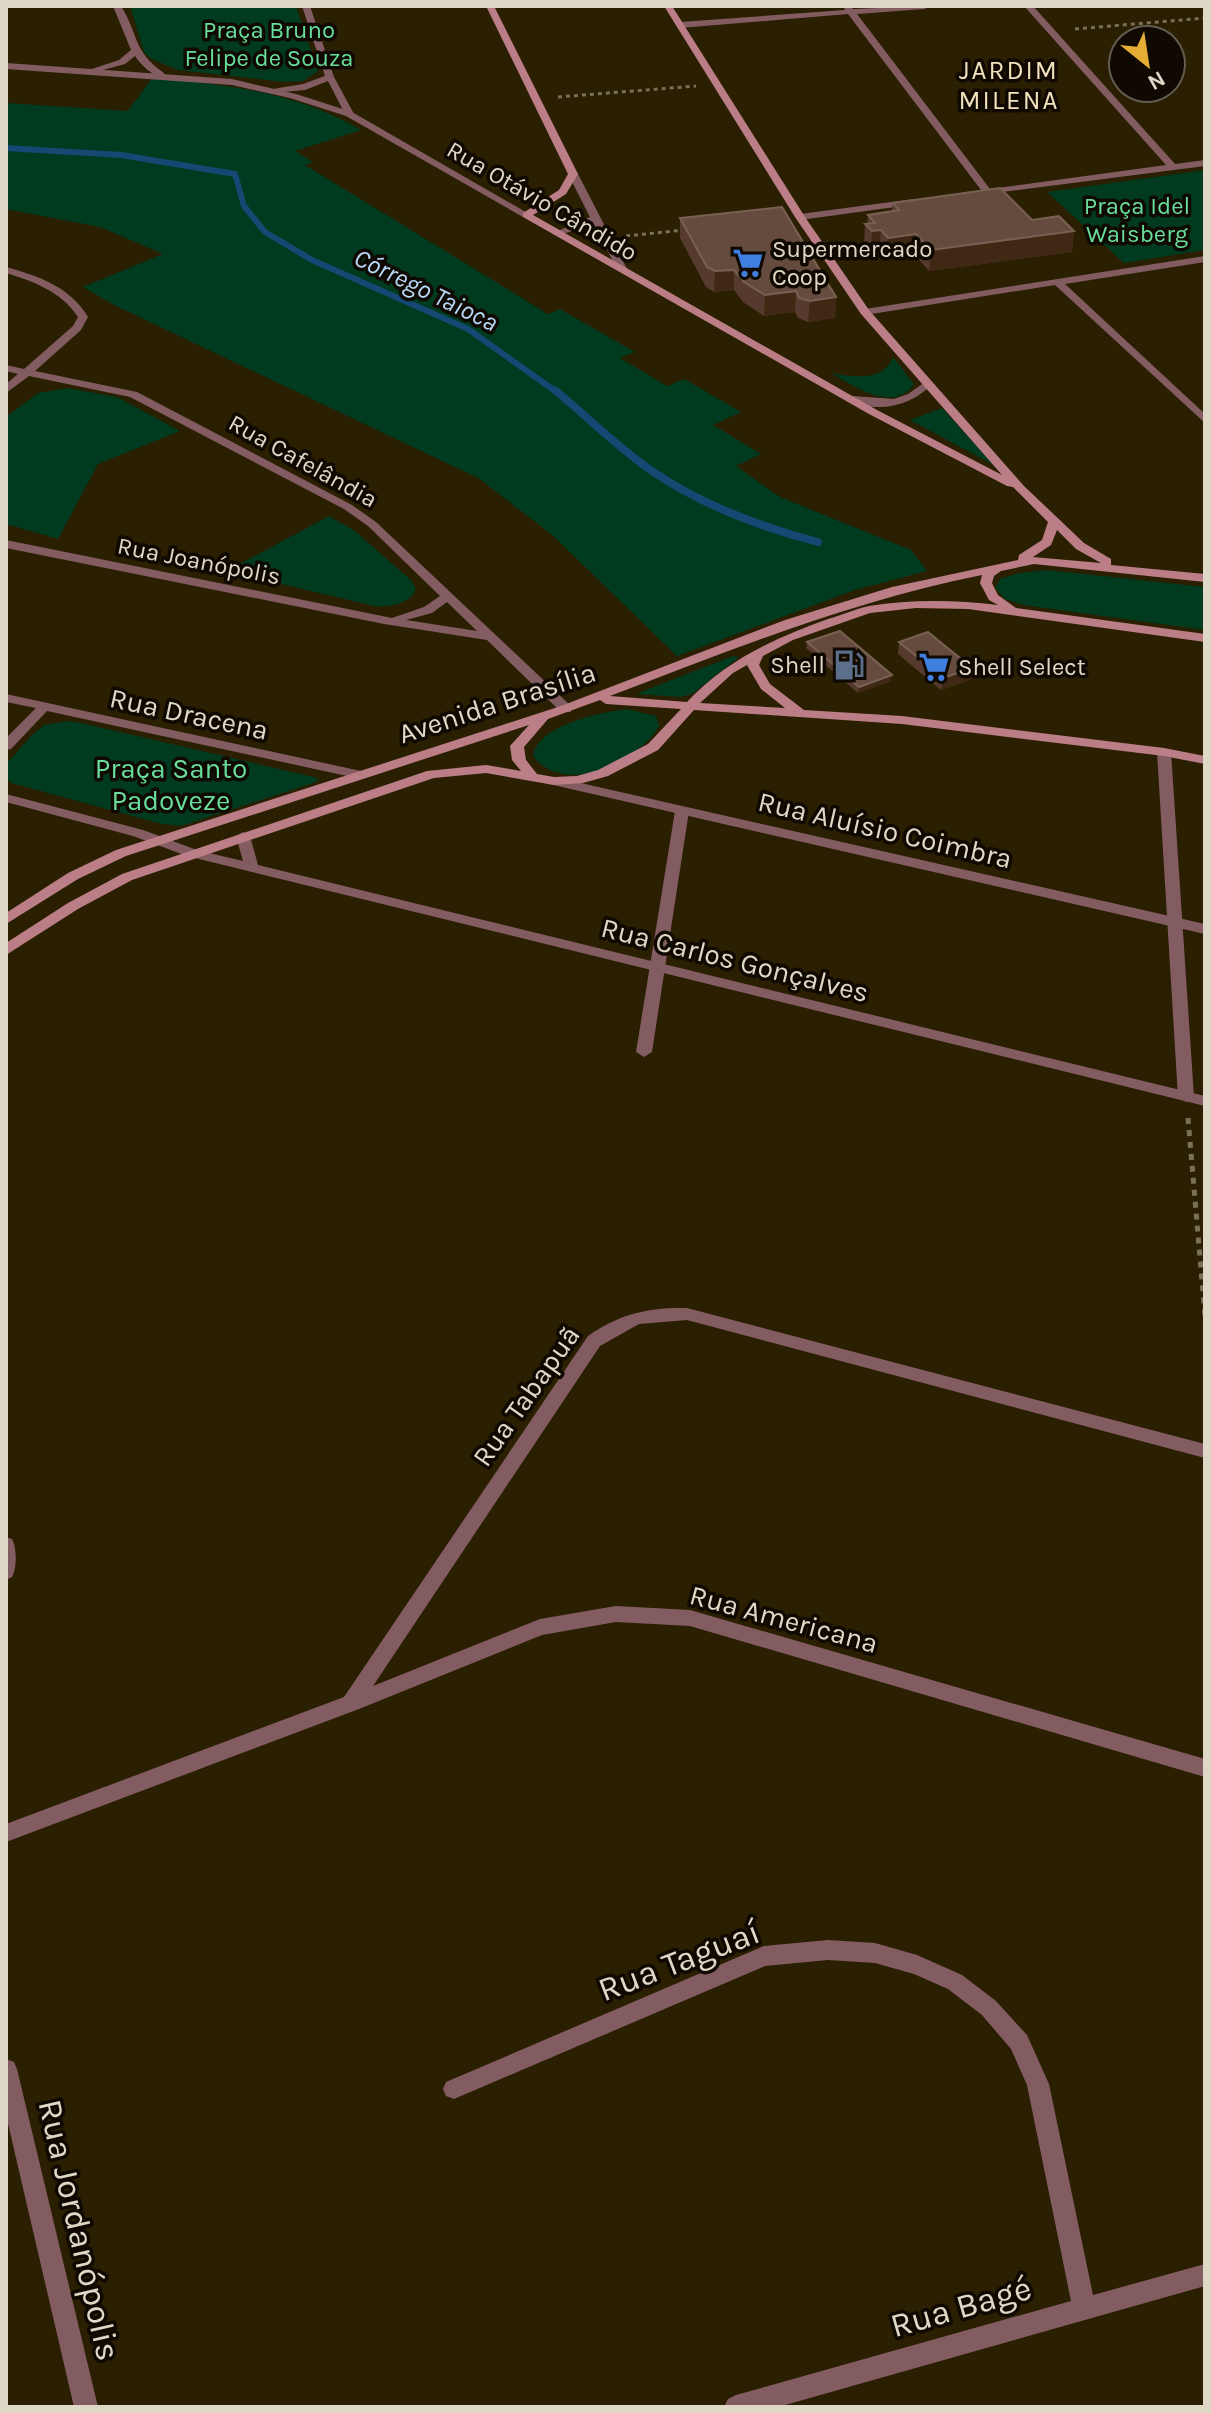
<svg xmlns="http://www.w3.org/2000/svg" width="1211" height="2413" font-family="Karla,sans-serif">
<rect width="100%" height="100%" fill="#2b1f01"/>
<path fill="#003a1f" d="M130,6H296L318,71L303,81L284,82L178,70L151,59L144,52Z
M152,78C224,84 297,92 361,130L295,151L313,162L305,165L548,314L560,309L635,352L620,358L667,386L684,379L741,412L713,425L761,454L736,466L780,497L911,550L927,571L855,590L677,656L551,534L478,478L114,305L83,287L163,254L100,227L6,209V103L128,111Z
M1205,170V250L1124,263L1047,192Z
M893,357L914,384C894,414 853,386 831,373C852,377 884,382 893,357Z
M67,388L117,397L180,431L98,464L58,539L6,524V417L38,393Z
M942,408L992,463V464L910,420Z
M329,516L355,531L411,580L416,589C409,605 390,607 374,606L227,571Z
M1047,570L1205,587V630L1023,605L1005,599L995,588L1000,579L1019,573Z
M733,656L739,657L692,694L680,697L636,694Z
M627,709L656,716L659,726C639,763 563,797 533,756C537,725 602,712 627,709Z
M68,721L81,723L318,778L316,782L181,826L162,824L11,783L6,778V764L32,735L44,725Z"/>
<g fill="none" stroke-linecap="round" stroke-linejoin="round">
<path stroke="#154873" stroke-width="6" d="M6,148L121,155L235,174L244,206L265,232L312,260L468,329L558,393"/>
<path stroke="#154873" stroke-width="8" d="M556,391C589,418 620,450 655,473C704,506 761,527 818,542"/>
<path stroke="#7a7058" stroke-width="3" stroke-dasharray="4 4" stroke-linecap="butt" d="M1075,29L1205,18
M558,97L696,86
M626,236L684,230"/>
<path stroke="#7a7058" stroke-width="5" stroke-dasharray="6 6" stroke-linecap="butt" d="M1188,1118L1205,1316"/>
<path fill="#835c62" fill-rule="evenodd" d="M1164,748L1171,752L1194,1097L1186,1102L1178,1097L1157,752Z
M682,807L689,811L652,1052L644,1057L636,1052L675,811Z"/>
<path fill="#835c62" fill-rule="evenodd" d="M113,6H121C139,35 133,52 164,73V77C153,77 141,65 135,56L125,64L92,73V69L119,60L131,50Z
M302,6H310L334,77L354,114L352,116H346L328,81L305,90L271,93L267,90L303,84L325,76Z
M843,6H851L853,9L929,6L925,9L857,14L990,189L1166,165L1024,6H1033L1175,164L1205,160V166L978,195L976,193L981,190L848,14L680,28L676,25L680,22L845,10Z
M570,172L578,174L627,269L626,271L617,269L593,223L561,235L553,233L590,217L568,174Z
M914,199L919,202L917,204L800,220L795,217L800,214Z
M1205,256V262L1065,284L1205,414V423L1055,285L865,315L860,312L865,309Z
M6,267C39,276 70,287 88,317L81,330L35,371L137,392L352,505L376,522L571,706V712H561L487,640L384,624L6,548V540L392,618L424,607L440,596L368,526L344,509L130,397L29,376L6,393V384L18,374L6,371V365L24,369L73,326L78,317C62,292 33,281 6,273ZM447,602L477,631L406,620L432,613Z
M928,380L933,383C913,406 874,415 848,399L853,396L894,399L908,394Z
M554,777L1205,924V934L549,784V778Z
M243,832L250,836L258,865L1205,1096V1106L252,872L187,856L185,853L192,849L243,861L236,836Z
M687,1308L1205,1444V1458L687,1320L639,1324L600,1346L373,1686L540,1619L616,1606L690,1610L1205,1759V1777L690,1626L616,1622L542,1635L359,1709L6,1842V1824L344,1697L588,1336C619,1314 649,1307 687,1308Z
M6,1537L12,1539C17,1548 17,1568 12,1577L6,1580Z
M828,1940L875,1943L917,1955L962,1975L996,2001L1027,2035L1049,2084L1093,2295L1205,2264V2286L778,2407H724L728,2399L736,2395L1071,2301L1027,2085L1011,2049L982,2015L948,1989L914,1974L875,1963L828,1960L765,1966L454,2099L446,2096L443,2089L446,2082L764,1946Z
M6,2059L14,2062L17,2069L98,2407H74L6,2115Z"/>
<path fill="#835c62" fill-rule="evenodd" d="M6,63L232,79L296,94L352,112L531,215L523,217L346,116L290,98L232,85L6,69Z
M6,694L361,771L368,775L361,779L47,711L11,749L6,750V738L36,708L6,702Z
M6,794L143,830L197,850L199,853L192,857L187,856L133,836L6,802Z"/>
<path fill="#bb7e86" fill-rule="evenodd" d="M486,6H494L578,174L566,194L533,215L877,410L1002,475L861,314L795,217L664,6H672L805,217L869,310L1024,486L1084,543L1111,559V565L1205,574V582L1034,564L1001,571L994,576L992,583L998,595L1016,608L1205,634V642L968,609L916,608L870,613L793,640L763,656L759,665L770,684L804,710L902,716L1164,748L1205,756V764L1164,756L902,724L694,710L658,750L608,776L583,783L554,785L486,773L434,778L132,880L78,909L6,955V943L68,903L122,874L427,771L486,765L521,771L512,760L510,746L529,725L126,856L78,879L6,924V913L68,873L116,850L561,706L785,620L892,587L1018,560L1019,555L1042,540L1048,522L1013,487L1007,486L869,414L523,217V213L559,190L568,174ZM1057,530L1076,549L1101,563L1033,557L1051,545ZM982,575L980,583L989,600L998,605C955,600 912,599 869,606C855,609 842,615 828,619C775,638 726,660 687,702L610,696C733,649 852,601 982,575ZM747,665L761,689L785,708L700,703L733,673ZM600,700L606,704L681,709L648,744L598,770L577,776L554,777L537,774L526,760L524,747L548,719Z"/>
</g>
<path fill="#563a2d" d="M893,203L1032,220L1074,231L1072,252L929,271L914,254L886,259L879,250L871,251L864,244L865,224H867L868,215L892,211Z
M680,218L836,297L835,318L808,322L798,318L795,312L764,316L743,302L734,290L714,292L706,287L680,238Z
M807,642L891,681L858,693L806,648Z
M899,642L972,668L970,680L941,690L898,654Z"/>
<path fill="#3f2814" d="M881,230L879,250L871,251L872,231Z
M1074,231L1072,252L929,271L931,250Z
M916,234L914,254L886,259L888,238Z
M734,270V290L714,292L715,271Z
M796,291L795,312L764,316L765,295Z
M836,297L835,318L808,322L810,301Z
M972,668L970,680L941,690L943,678Z
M892,675L891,681L858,693L859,687Z"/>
<path fill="#654b3d" stroke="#786153" stroke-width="2" d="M1000,188L1032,220L1059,216L1074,231L931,250L916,234L888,238L881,230L872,231L865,224L875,223L868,215L899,210L893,203Z
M782,207L836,297L810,301L799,298L796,291L765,295L744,282L734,270L715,271L707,267L680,218Z
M840,631L892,675L859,687L807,642Z
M928,632L972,668L943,678L899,642Z"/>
<defs>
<g id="supermarket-bare" transform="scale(2.4)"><path d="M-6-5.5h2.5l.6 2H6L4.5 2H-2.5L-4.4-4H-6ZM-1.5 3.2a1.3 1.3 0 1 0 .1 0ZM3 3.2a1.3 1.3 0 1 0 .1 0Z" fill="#3f7fe0" stroke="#0f0901" stroke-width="2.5" paint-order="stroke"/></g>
<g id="fuel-bare" transform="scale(2.4)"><path d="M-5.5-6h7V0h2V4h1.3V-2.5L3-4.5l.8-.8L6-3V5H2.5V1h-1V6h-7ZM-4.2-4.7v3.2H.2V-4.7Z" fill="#5c6f8a" stroke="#0f0901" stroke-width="2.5" paint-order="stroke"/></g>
</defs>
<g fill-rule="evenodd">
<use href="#supermarket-bare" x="748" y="263"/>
<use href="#fuel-bare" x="849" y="665"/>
<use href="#supermarket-bare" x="934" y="667"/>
</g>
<g text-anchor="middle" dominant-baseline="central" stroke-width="7" stroke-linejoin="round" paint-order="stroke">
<g font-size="24" fill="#69dd9b" stroke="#0f0901">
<text x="269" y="30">Praça Bruno<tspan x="269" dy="28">Felipe de Souza</tspan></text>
<text x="1137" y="206">Praça Idel<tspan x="1137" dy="28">Waisberg</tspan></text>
</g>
<g font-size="24" fill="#e0d8c7" stroke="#0f0901">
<text transform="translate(542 201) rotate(30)">Rua Otávio Cândido</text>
<text transform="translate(303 461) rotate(29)">Rua Cafelândia</text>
<text transform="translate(199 561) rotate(11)">Rua Joanópolis</text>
</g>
<g font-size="24" fill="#e0d8c7" stroke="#0f0901" text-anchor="start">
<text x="772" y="249">Supermercado<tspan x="772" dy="28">Coop</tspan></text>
<text x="825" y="665" text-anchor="end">Shell</text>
<text x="958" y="667">Shell Select</text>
</g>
<g font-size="26" letter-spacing="2" fill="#f1e1bd" stroke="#0f0901">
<text x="1009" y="70">JARDIM<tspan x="1009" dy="30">MILENA</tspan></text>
</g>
<g font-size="26" font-style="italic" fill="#b7d8f8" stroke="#0f0901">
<text transform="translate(426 290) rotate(26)">Córrego Taioca</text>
</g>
<g font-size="28" fill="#e0d8c7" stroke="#0f0901">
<text transform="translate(497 703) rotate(-18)">Avenida Brasília</text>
<text transform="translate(189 714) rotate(12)">Rua Dracena</text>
<text transform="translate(885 830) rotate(13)">Rua Aluísio Coimbra</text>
<text transform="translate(735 960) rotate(14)">Rua Carlos Gonçalves</text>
<text transform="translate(526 1396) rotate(-55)">Rua Tabapuã</text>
<text transform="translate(784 1619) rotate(15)">Rua Americana</text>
</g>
<g font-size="28" fill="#69dd9b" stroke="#0f0901">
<text x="171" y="768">Praça Santo<tspan x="171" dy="32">Padoveze</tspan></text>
</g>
<g font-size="34" fill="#e0d8c7" stroke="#0f0901">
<text transform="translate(679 1961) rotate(-21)">Rua Taguaí</text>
<text transform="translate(79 2230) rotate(77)">Rua Jordanópolis</text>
<text transform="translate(961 2307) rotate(-16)">Rua Bagé</text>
</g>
</g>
<rect width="1211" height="2413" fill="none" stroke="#e0d8c7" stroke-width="16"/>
<g transform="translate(1147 64) rotate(150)"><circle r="38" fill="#0f0901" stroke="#635c50" stroke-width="2"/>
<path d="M0-6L14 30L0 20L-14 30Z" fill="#e5ad35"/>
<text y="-12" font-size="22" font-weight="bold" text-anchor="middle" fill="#e0d8c7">N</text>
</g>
</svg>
